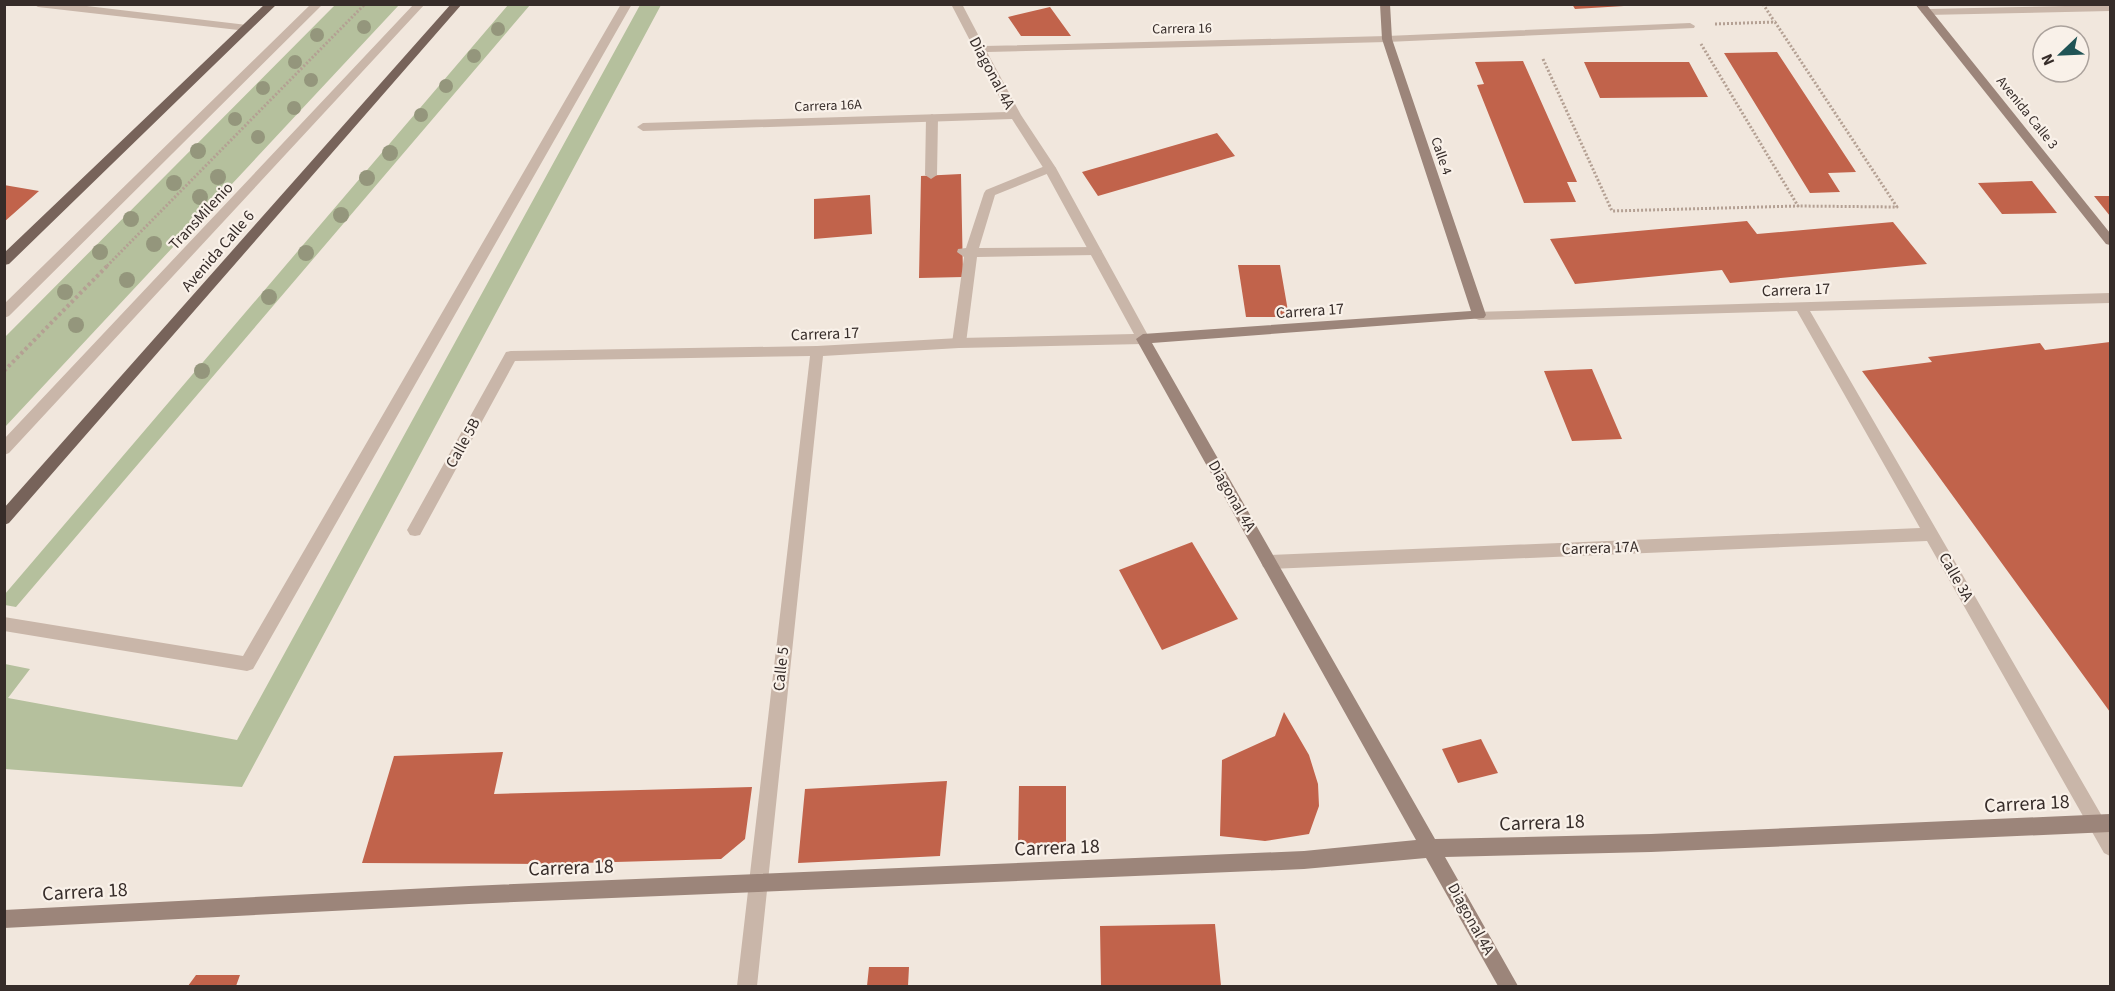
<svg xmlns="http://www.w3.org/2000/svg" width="2115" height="991" font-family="'Source Sans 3',sans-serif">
<rect width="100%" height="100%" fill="#f1e7dd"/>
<path fill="#b5c09d" d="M335,5H399L5,427V337Z
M508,5H530L16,607L5,605V594Z
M640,5H661L242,787L5,769V664L30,669L8,698L237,740Z"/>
<path fill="#c1634b" d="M1572,4H1624V6L1575,9Z
M1050,7L1071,36H1021L1008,17Z
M1777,52L1856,172L1828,173L1840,192L1810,193L1724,53Z
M1523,61L1577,182H1567L1576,202L1524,203L1477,85L1484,84L1475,62Z
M1584,62H1689L1708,97L1600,98Z
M1217,133L1235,156L1098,196L1082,172Z
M961,174L963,277L919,278L921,176Z
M2032,181L2057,213L2002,214L1978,183Z
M4,185L39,191L4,222Z
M870,195L872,234L814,239V199Z
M2094,196H2110V216Z
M1747,221L1757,234L1893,222L1927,264L1730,283L1722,270L1575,284L1550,239Z
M1238,265H1280L1289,317H1246Z
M2110,342V712L1862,371L1932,362L1928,357L2040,343L2045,350Z
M1592,369L1622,439L1572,441L1544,371Z
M1192,542L1238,619L1162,650L1119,570Z
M1284,712L1309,755L1318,784L1319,806L1309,834L1265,841L1220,836L1222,760L1275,736Z
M1481,739L1498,773L1458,783L1442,749Z
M503,752L494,794L752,787L745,839L721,859L545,864L362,863L394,756Z
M947,781L940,856L798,863L805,789Z
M1019,786H1066V845H1018Z
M1215,924L1221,986H1101L1100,926Z
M869,967H909L908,986H867Z
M196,975H240L236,986H188Z"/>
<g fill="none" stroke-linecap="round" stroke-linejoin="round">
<path stroke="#b4a093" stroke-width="3" stroke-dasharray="2 2" stroke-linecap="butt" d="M1763,4L1774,21
M1715,24L1775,22L1897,207L1798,206
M1543,59L1612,211L1798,206L1701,44
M107,266L365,4"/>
<path stroke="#b4a093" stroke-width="4" stroke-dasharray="3 3" stroke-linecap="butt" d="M4,371L109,264"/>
<path fill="#c9b6a9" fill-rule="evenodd" d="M311,4H323L9,316L4,318V304Z
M414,4H425L9,453L4,455V439Z
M621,4H632L253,669L247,671L4,631V617L243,656Z
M1690,23L1695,26L1694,28L1387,42L1382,39L1387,36Z
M932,114L938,118L937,175L931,179L925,175L926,118Z
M1050,164L1056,168L1054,171L995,195L979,248L1096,247L1102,251L1096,255L977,257L966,343L964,347H954L952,343L964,257L957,252L958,249L966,248L984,193L986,190Z"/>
<path fill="#c9b6a9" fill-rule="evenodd" d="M33,4H70L247,25L252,28L247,31L38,7Z
M951,4H962L984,46L1387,36L1392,39L1387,42L987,52L1021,115L1056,168L1150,339L1143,344L959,348L823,356L757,986H737L810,356L515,361L420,535L415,536L410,535L407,530L506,352L511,351L817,346L959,338L1134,334L1044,169L1012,119L643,131L637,127L643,123L1007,112Z
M2110,5V11L1926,15L1921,12L1926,9Z
M2110,293V303L1810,311L2110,830V856L2104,853L1927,541L1269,569L1263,567L1261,562L1263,557L1269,555L1920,528L1797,311L1479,320L1474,318L1472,315L1474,312Z"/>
<path fill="#9c857a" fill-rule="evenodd" d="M1380,4H1390L1392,39L1486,315L1484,318L1152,343L1435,839L1651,834L2110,814V832L1651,852L1445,857L1518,986H1498L1426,858L1304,869L469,904L4,928V910L469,886L1304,851L1416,840L1136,339L1143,334L1471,311L1382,39Z
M1915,4H1926L2110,233V245L2106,244Z"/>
<path fill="#77635a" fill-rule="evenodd" d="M265,4H277L9,264L4,265V253Z
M451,4H462L9,523L4,525V508Z"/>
</g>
<g fill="#94967c">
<circle cx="364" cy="27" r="7"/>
<circle cx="498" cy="29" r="7"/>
<circle cx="317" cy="35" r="7"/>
<circle cx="474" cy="56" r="7"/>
<circle cx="295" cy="62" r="7"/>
<circle cx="311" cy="80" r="7"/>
<circle cx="446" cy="86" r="7"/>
<circle cx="263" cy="88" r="7"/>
<circle cx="294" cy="108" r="7"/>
<circle cx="421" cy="115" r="7"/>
<circle cx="235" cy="119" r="7"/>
<circle cx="258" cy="137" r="7"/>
<circle cx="198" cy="151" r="8"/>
<circle cx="390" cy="153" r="8"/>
<circle cx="218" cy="177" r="8"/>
<circle cx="367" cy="178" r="8"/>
<circle cx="174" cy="183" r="8"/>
<circle cx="200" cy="197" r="8"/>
<circle cx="341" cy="215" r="8"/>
<circle cx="131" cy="219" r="8"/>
<circle cx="154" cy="244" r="8"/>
<circle cx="100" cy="252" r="8"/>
<circle cx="306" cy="253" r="8"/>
<circle cx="127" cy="280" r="8"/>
<circle cx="65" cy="292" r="8"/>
<circle cx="269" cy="297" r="8"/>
<circle cx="76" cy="325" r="8"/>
<circle cx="202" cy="371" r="8"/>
</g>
<g text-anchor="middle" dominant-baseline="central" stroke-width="4.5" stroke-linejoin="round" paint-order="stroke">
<g font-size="14" fill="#362c29" stroke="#f9f1e9">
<text transform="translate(1182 29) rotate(-1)">Carrera 16</text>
<text transform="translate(828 106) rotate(-2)">Carrera 16A</text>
<text transform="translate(2027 113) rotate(51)">Avenida Calle 3</text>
<text transform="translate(1441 156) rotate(71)">Calle 4</text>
</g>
<g font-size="16" fill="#362c29" stroke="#f9f1e9">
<text transform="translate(992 73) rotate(62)">Diagonal 4A</text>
<text transform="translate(201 216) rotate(-47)">TransMilenio</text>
<text transform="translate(218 251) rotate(-49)">Avenida Calle 6</text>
<text transform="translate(1796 290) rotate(-2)">Carrera 17</text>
<text transform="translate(1310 311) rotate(-4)">Carrera 17</text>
<text transform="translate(825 334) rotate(-2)">Carrera 17</text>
<text transform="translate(463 443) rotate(-61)">Calle 5B</text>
<text transform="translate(1232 496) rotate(60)">Diagonal 4A</text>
<text transform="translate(1600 548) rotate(-2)">Carrera 17A</text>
<text transform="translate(1956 577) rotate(60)">Calle 3A</text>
<text transform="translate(781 669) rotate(-84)">Calle 5</text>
<text transform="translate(1471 919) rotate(61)">Diagonal 4A</text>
</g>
<g font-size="20" fill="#362c29" stroke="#f9f1e9">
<text transform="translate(2027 804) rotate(-3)">Carrera 18</text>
<text transform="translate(1542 823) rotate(-2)">Carrera 18</text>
<text transform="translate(1057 848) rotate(-2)">Carrera 18</text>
<text transform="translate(571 868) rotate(-2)">Carrera 18</text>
<text transform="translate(85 892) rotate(-3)">Carrera 18</text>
</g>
</g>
<rect width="2115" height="991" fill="none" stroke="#362c29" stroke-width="12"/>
<g transform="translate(2061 54) rotate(247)"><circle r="28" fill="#f9f1e9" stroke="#aba29c" stroke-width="1.5"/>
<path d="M0-4.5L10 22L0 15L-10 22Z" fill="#205456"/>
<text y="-9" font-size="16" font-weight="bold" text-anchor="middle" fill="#362c29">N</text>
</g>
</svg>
